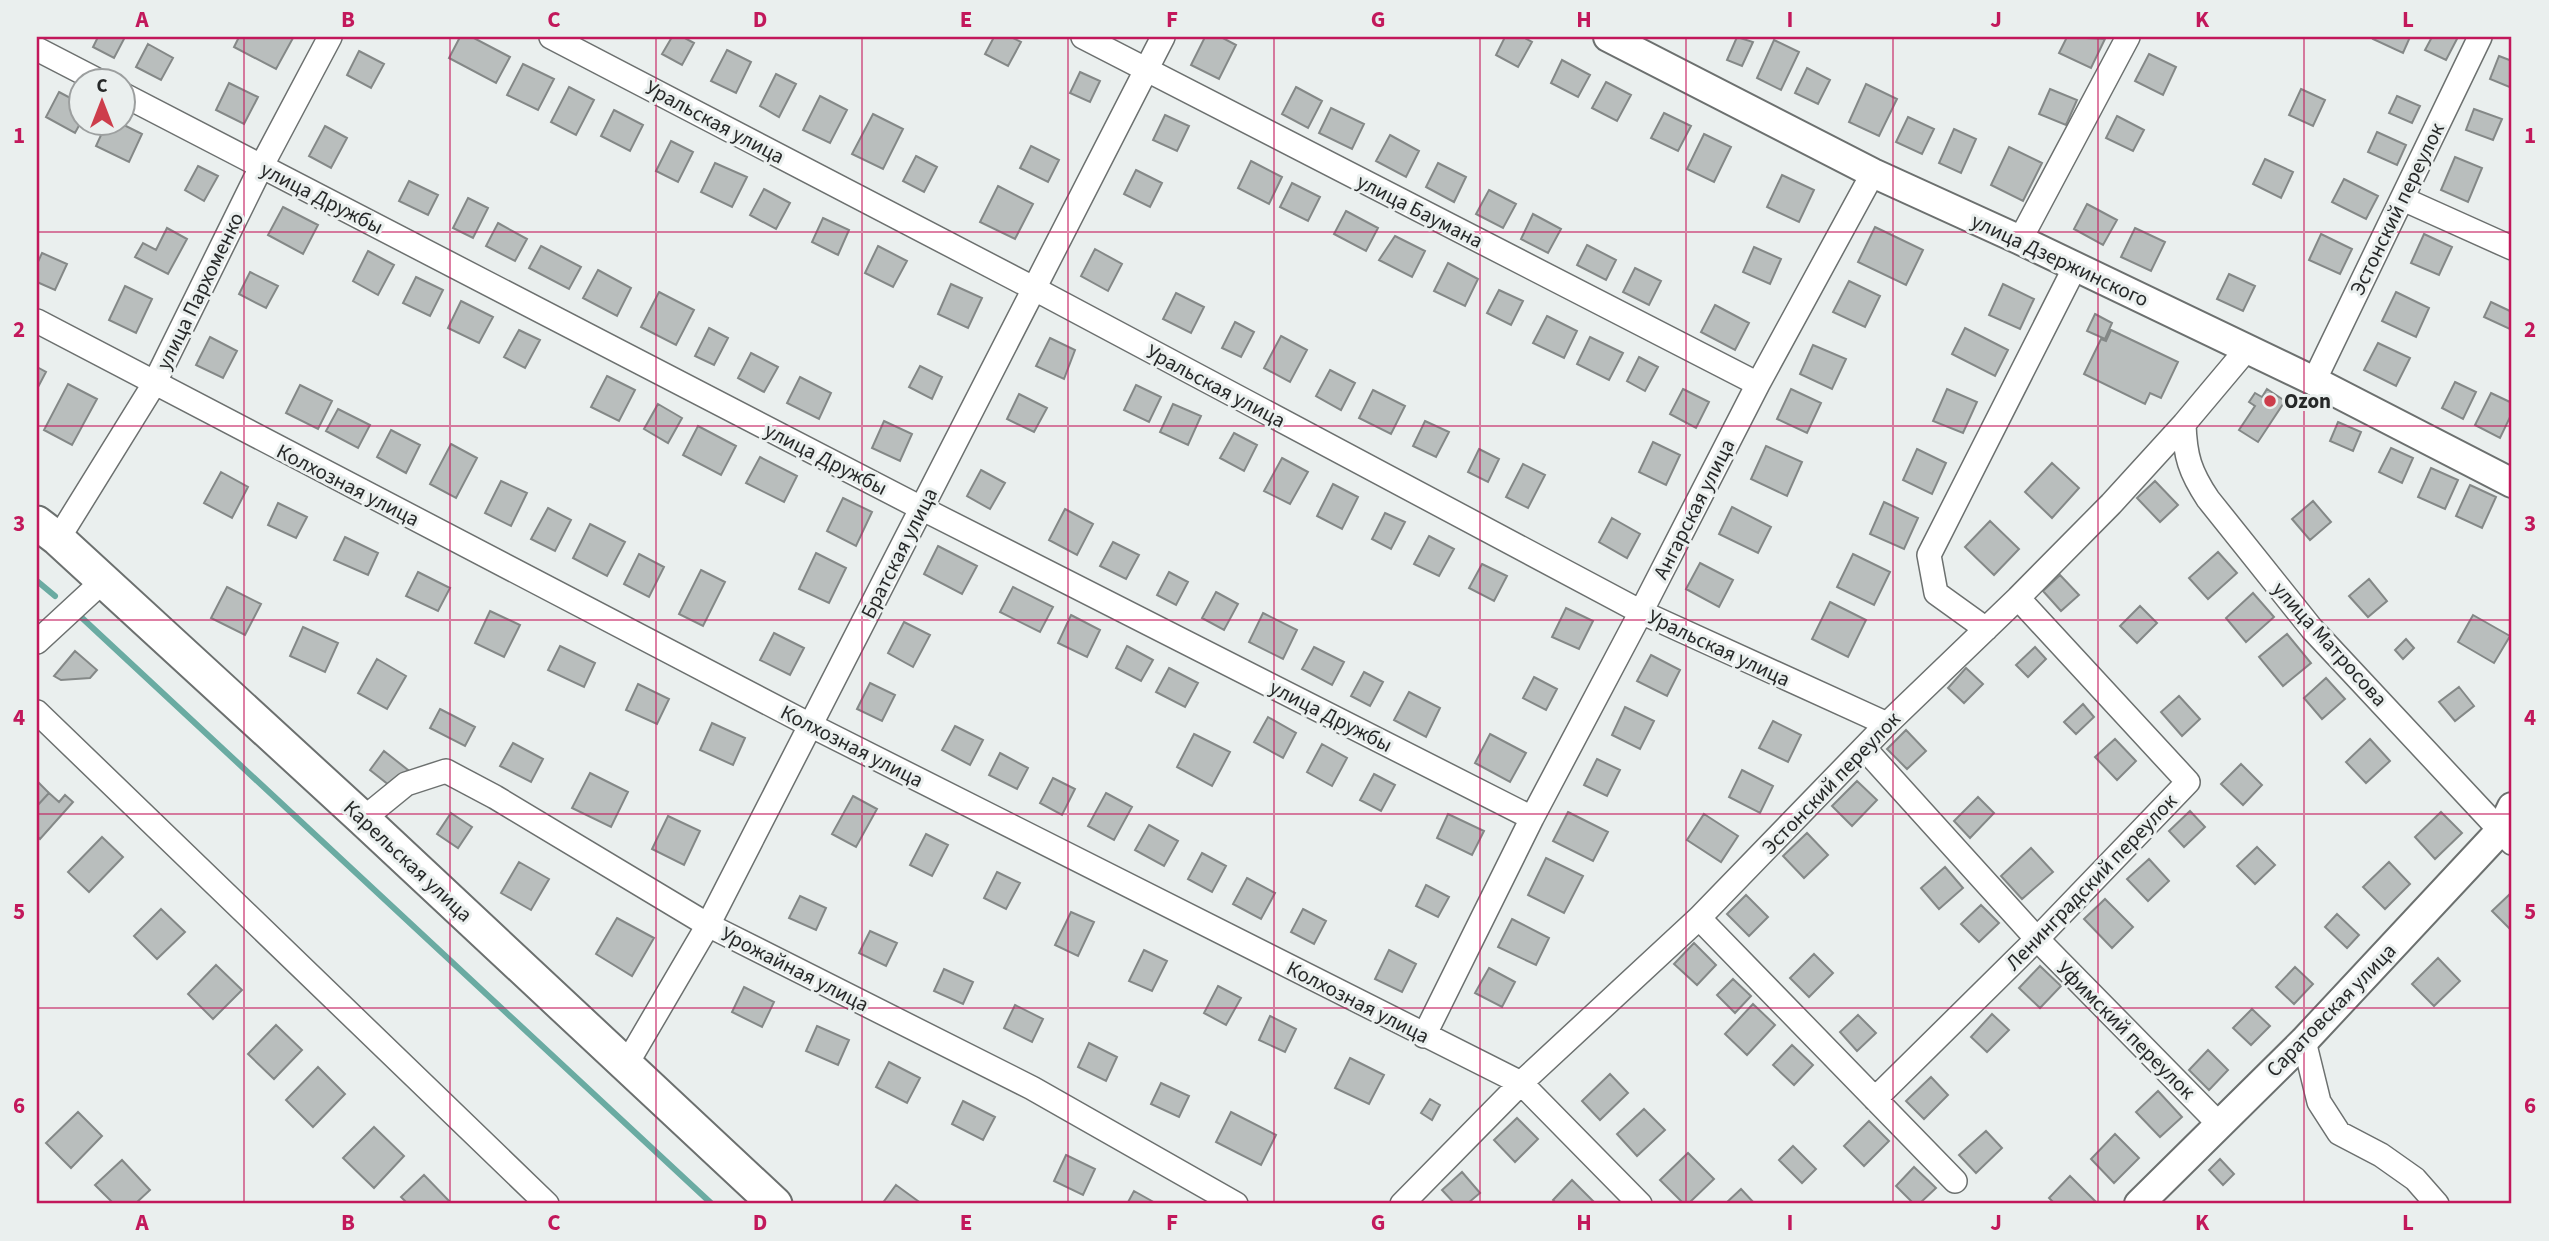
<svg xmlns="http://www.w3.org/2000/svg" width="2549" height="1241" font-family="'Source Sans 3',sans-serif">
<rect width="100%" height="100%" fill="#eaefee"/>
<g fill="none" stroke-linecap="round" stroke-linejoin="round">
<path stroke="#6aaba2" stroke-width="6" d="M37,581L55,596
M81,617L712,1204"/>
</g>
<path fill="#b9bebd" stroke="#848887" stroke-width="2" d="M98,37H125L114,58L93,47Z
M239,37H291L293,38L276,69L234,47Z
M460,37H472L510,57L496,83L449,58Z
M672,37H683L694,43L682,65L662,54Z
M994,37H1011L1021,42L1008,66L985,54Z
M1205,37H1221L1236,45L1219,79L1191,65Z
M1505,37H1523L1532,42L1518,67L1496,55Z
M1737,37L1753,42L1742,66L1727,60Z
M2067,37L2105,39L2091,68L2059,53Z
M2374,37H2410L2403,53L2373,39Z
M2432,37H2458L2446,60L2425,50Z
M1774,40L1799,52L1781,90L1757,78Z
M148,44L173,58L161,80L136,67Z
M727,50L751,62L736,93L711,81Z
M359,51L384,64L371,88L347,75Z
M2149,54L2176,67L2163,95L2135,81Z
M2499,56L2512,61V88L2490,79Z
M1562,60L1590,75L1578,97L1551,83Z
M523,64L554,79L538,110L507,95Z
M1807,68L1830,80L1818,104L1795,93Z
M1080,72L1100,81L1090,102L1070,93Z
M776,74L796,84L779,117L760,106Z
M1606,82L1631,95L1617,121L1592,108Z
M229,83L258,97L244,124L216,110Z
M1866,84L1897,99L1879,136L1849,122Z
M569,87L594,100L576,135L551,122Z
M1296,87L1322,101L1308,128L1282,114Z
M2050,89L2077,100L2066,125L2039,114Z
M2301,89L2325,100L2313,126L2289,115Z
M59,92L80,103L81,122L75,133L46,117Z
M820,96L847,110L830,143L803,130Z
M2397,96L2420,106L2412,123L2389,113Z
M1331,108L1364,124L1352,149L1319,133Z
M2474,109L2502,119L2493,140L2466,130Z
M614,110L643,125L630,151L601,136Z
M1664,113L1691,126L1678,151L1651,138Z
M873,114L903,129L883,169L852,154Z
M1165,115L1189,126L1177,151L1153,140Z
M2117,116L2144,130L2133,151L2106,138Z
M1908,117L1934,129L1922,154L1896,142Z
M107,122H118L142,134L129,162L96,146Z
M325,126L347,138L331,168L309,156Z
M1954,129L1976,139L1961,173L1939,163Z
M2377,132L2406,145L2397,165L2368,152Z
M1704,134L1731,147L1714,182L1687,169Z
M1390,135L1419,151L1406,177L1376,161Z
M671,141L693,152L678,182L656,171Z
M1031,146L1059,160L1048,182L1020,168Z
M2009,147L2042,163L2023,201L1991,185Z
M916,156L937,167L924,192L903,181Z
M2455,157L2482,168L2468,202L2441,190Z
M2265,159L2293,172L2281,198L2253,184Z
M1251,161L1282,177L1269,204L1238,188Z
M715,163L747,177L732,207L701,192Z
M1438,163L1466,177L1454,202L1426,187Z
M198,166L218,176L204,201L185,190Z
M1136,170L1162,183L1150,207L1124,194Z
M1782,175L1814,190L1799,222L1767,207Z
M2344,179L2378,196L2366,219L2332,202Z
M409,181L438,195L428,215L399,201Z
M1292,183L1320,197L1308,221L1280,207Z
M998,186L1033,204L1015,239L980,222Z
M764,189L790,203L776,229L750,215Z
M1489,190L1516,204L1503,228L1476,214Z
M468,198L488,208L473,238L453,228Z
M2087,204L2117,220L2103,245L2074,229Z
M283,207L318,225L303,254L268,235Z
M1346,211L1378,228L1366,251L1334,234Z
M1533,214L1561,229L1548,253L1521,239Z
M823,218L849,230L838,255L812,242Z
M498,223L527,239L515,261L486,246Z
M1875,227L1923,250L1906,285L1858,262Z
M167,228L187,239L168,274L135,257L143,243L156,250Z
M2135,228L2165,242L2151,271L2121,257Z
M2321,234L2352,249L2340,274L2309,260Z
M2424,234L2452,247L2439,275L2411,263Z
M1395,236L1425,251L1412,277L1379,260Z
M1587,245L1616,260L1606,280L1577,265Z
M541,246L581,267L569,289L529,268Z
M878,246L907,261L893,287L865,273Z
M1754,247L1781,259L1770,284L1743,272Z
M1095,249L1122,264L1108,291L1081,276Z
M368,251L394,265L378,295L353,281Z
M42,253L67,264L55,290L37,282V264Z
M1448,263L1478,279L1465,306L1434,291Z
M1635,268L1661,281L1649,305L1623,292Z
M598,270L631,288L617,316L583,298Z
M250,272L278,286L266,308L239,294Z
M2229,274L2255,286L2243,311L2217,299Z
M416,277L443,290L430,316L403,303Z
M1849,281L1880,296L1865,327L1833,312Z
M951,284L982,298L968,328L938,314Z
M2003,284L2034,299L2020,329L1989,315Z
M125,286L152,299L136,333L109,320Z
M1499,290L1523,301L1511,325L1487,313Z
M659,292L694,310L676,345L641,327Z
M2396,292L2429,308L2416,337L2382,321Z
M1176,293L1204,307L1191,333L1163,319Z
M461,301L493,317L479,343L448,328Z
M2491,302L2512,312V330L2484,317Z
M1715,305L1749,323L1735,350L1701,332Z
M2095,314L2112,323L2105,339L2087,331Z
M1547,316L1577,331L1564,358L1533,343Z
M1235,322L1254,332L1241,357L1222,348Z
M709,328L728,338L714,365L695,356Z
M1965,328L2008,350L1995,376L1952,354Z
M519,330L540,340L525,368L504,357Z
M2111,330L2178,362L2161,398L2150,393L2145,404L2084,374L2101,339L2106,341Z
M1281,336L1307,350L1290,382L1264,368Z
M210,337L237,351L223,378L196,365Z
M1590,337L1623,353L1609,380L1577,364Z
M1050,338L1075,350L1064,379L1036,366Z
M2378,343L2410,358L2396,386L2364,370Z
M1813,345L1846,359L1832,389L1800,374Z
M751,353L778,367L764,392L738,378Z
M1639,357L1658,367L1645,391L1627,381Z
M920,366L942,377L932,399L909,387Z
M37,367L46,372L37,389Z
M1330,370L1355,383L1341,410L1316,396Z
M607,376L635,390L619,421L591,407Z
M800,377L831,393L819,419L787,403Z
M2455,382L2476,392L2463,419L2442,408Z
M68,384L97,399L72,445L44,430Z
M300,385L332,401L318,429L286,413Z
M1136,385L1161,397L1149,422L1124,410Z
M1683,389L1709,402L1696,428L1670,414Z
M1791,389L1821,403L1807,433L1777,419Z
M1947,389L1977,402L1963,433L1933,421Z
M2267,389L2285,401L2258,442L2239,430L2255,406L2249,402L2255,393L2262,397Z
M1373,390L1405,406L1391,434L1359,418Z
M2491,393L2512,403V413L2500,438L2475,425Z
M1019,394L1047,408L1034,432L1007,419Z
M658,404L682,418L668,443L644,429Z
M1173,404L1201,416L1188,445L1160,432Z
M338,409L370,425L358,448L326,431Z
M884,421L912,434L900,461L872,448Z
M1425,421L1449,432L1436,457L1413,446Z
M2338,422L2361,432L2353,451L2330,441Z
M698,426L736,446L721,475L683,455Z
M391,430L420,445L406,473L377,457Z
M1234,433L1257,445L1244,471L1220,458Z
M1653,442L1680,455L1666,485L1639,472Z
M451,444L477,458L456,498L430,484Z
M1766,446L1802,462L1787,496L1751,479Z
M2391,448L2413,458L2402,483L2379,472Z
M1479,449L1499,459L1488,482L1468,472Z
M1917,449L1946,463L1932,494L1903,480Z
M760,457L797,476L784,502L746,483Z
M1282,458L1308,472L1290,504L1264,491Z
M2052,463L2079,488L2052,518L2025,492Z
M1523,464L1545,475L1528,508L1506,497Z
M2431,468L2458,480L2445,509L2418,497Z
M981,470L1005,483L990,509L967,496Z
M221,472L248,487L232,518L204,503Z
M501,481L527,493L511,526L485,513Z
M2155,481L2178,505L2160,522L2137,498Z
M1333,484L1358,497L1342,529L1317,516Z
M2470,485L2496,497L2482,528L2456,516Z
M843,498L872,512L856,546L827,531Z
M2313,501L2331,522L2310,540L2292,519Z
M1884,502L1918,518L1904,549L1870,534Z
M278,503L307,517L296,538L268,525Z
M1732,507L1771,527L1758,553L1719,534Z
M548,508L571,520L555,551L531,539Z
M1065,509L1093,524L1077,555L1049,540Z
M1385,513L1405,522L1391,549L1372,539Z
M1612,518L1640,534L1627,558L1599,542Z
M1990,521L2019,549L1994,575L1965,547Z
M590,524L625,542L607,576L573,558Z
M1429,536L1454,549L1439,576L1414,564Z
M345,537L378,553L368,575L334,560Z
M1113,542L1139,555L1126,579L1100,566Z
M938,546L977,566L962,594L924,574Z
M2218,552L2237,573L2208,599L2189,578Z
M816,553L846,568L829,603L799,589Z
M639,554L664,567L649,597L624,584Z
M1853,554L1890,572L1874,605L1837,587Z
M1700,563L1733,580L1719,607L1686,589Z
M1482,564L1507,576L1494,601L1469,588Z
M701,570L725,582L703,626L679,614Z
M418,572L450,588L438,611L406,596Z
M1169,572L1188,582L1176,605L1157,595Z
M2060,575L2079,595L2061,611L2043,591Z
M2369,579L2387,601L2368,617L2349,596Z
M227,587L261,604L245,635L211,618Z
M1013,587L1053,607L1040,632L1000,612Z
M1216,592L1238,604L1224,630L1202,618Z
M2253,593L2274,617L2246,642L2226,618Z
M1830,602L1866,620L1848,657L1812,639Z
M2140,606L2157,623L2137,643L2120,626Z
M1566,608L1593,621L1579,649L1552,637Z
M490,611L520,625L504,657L475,643Z
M1263,613L1297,630L1283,659L1249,642Z
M1071,615L1100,630L1087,657L1058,643Z
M2473,615L2510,636L2494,663L2458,642Z
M904,622L930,635L913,667L888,653Z
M303,627L338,643L325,672L290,656Z
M774,633L804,648L790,675L760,660Z
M2287,634L2311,663L2283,686L2259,657Z
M2406,639L2414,648L2403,659L2395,650Z
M560,646L595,663L584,687L548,670Z
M1127,646L1153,660L1141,681L1116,668Z
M1314,647L1344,662L1332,685L1302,669Z
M2035,647L2046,659L2028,677L2016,665Z
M75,651L97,670L90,678L61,680L54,676Z
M1651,655L1680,670L1667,696L1637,681Z
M377,659L406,676L387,709L358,693Z
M1169,668L1198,683L1185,707L1156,692Z
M1966,668L1983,684L1964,703L1948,688Z
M1364,672L1383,682L1370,706L1351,696Z
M1534,677L1557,689L1546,710L1523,698Z
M2326,678L2345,699L2322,719L2304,698Z
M870,683L895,695L882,721L857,709Z
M638,684L669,699L657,724L626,710Z
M2459,687L2474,706L2455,721L2439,702Z
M1409,692L1440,708L1426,737L1394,720Z
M2179,696L2200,719L2182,736L2161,712Z
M2083,704L2094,717L2076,734L2064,722Z
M1625,707L1654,721L1640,749L1612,735Z
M440,709L475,727L465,746L430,728Z
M1268,717L1296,733L1283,758L1254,742Z
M1773,721L1801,735L1788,762L1759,748Z
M712,723L745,738L733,765L700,750Z
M955,726L983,740L970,765L942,750Z
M1906,730L1926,751L1907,769L1887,749Z
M1194,734L1230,752L1212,786L1177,767Z
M1490,734L1526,753L1510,782L1475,763Z
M2115,739L2136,761L2117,780L2095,757Z
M2370,739L2390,761L2366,783L2346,762Z
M513,743L543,759L531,782L500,766Z
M1322,744L1347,758L1332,786L1307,772Z
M384,751L408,770L394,789L370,770Z
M1000,753L1028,768L1017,789L989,775Z
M1597,759L1620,770L1607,796L1584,785Z
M2241,764L2262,785L2243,805L2221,784Z
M1742,770L1773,786L1760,813L1729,797Z
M590,773L628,792L611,827L572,808Z
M1374,774L1395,785L1381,811L1360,800Z
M1053,778L1075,789L1062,815L1040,803Z
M37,781L49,793L37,806Z
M1857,781L1877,800L1852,826L1832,806Z
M49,793L59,802L65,795L73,802L40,839L37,836V806Z
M1106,793L1132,807L1114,840L1088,826Z
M853,796L877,809L856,847L832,834Z
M1978,797L1994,813L1970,838L1954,821Z
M2190,811L2205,827L2184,847L2169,831Z
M1568,812L1608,832L1593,861L1553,841Z
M2441,812L2462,833L2435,859L2415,837Z
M451,813L472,827L458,848L437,834Z
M1448,814L1484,831L1472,855L1437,838Z
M1704,814L1738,836L1721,862L1687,840Z
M668,816L700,831L684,865L652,849Z
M1149,825L1178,841L1164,866L1135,850Z
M1807,833L1828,855L1804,878L1783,856Z
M926,834L948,845L932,876L910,865Z
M102,837L123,857L89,892L68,872Z
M2257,847L2275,865L2255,884L2237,866Z
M2031,848L2053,872L2022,899L2001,876Z
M1202,853L1226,866L1212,892L1188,879Z
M1546,858L1583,876L1564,913L1528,895Z
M2149,859L2169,881L2148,901L2127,879Z
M519,862L549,879L531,910L501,893Z
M2389,862L2410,884L2385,909L2363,887Z
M1945,867L1963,888L1939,909L1921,888Z
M997,872L1020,883L1006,909L984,898Z
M1247,878L1275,893L1261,919L1233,904Z
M1426,885L1449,897L1438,917L1416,906Z
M2510,894L2512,896V931L2492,911Z
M1746,895L1768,917L1749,936L1727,914Z
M800,896L826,908L816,930L789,918Z
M2105,899L2133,927L2112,948L2084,919Z
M1981,905L1999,923L1979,942L1961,924Z
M161,909L185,932L157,959L134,936Z
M1303,909L1326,921L1314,944L1291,932Z
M1071,912L1094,922L1078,956L1055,945Z
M2337,914L2359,935L2347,948L2325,927Z
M617,918L654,938L632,976L596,954Z
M1512,919L1549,938L1536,965L1498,947Z
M870,931L897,943L886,966L859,953Z
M1694,943L1716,965L1697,985L1674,964Z
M1144,950L1167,961L1152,991L1129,981Z
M1389,950L1416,964L1402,992L1375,979Z
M1814,954L1833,973L1809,997L1790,978Z
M2438,958L2460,981L2434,1006L2412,984Z
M216,965L242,990L213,1019L188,994Z
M2040,966L2061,986L2040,1008L2019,988Z
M2295,967L2313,984L2294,1004L2276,987Z
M1489,968L1515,982L1502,1007L1475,993Z
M944,969L973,982L963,1004L934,991Z
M1733,979L1751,996L1735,1013L1717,995Z
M1218,986L1241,998L1226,1025L1204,1013Z
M744,987L774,1002L762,1027L732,1012Z
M1753,1004L1775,1025L1747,1055L1725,1034Z
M1015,1005L1043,1019L1032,1042L1004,1028Z
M2252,1009L2270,1026L2251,1045L2233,1028Z
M1992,1014L2009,1030L1987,1052L1971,1037Z
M1858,1015L1876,1033L1857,1051L1840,1032Z
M1270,1016L1296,1029L1285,1052L1259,1040Z
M276,1025L302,1050L274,1079L248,1054Z
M817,1026L849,1040L838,1065L806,1051Z
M1089,1043L1117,1057L1106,1081L1078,1067Z
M1792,1045L1813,1065L1794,1085L1773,1065Z
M2208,1050L2228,1070L2209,1090L2189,1070Z
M1350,1058L1384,1075L1369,1104L1335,1088Z
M889,1062L920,1078L907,1103L876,1087Z
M318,1067L345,1094L313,1127L286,1100Z
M1610,1074L1628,1093L1600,1120L1582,1101Z
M1931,1077L1948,1095L1924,1119L1906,1101Z
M1161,1083L1189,1096L1179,1117L1151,1104Z
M2158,1091L2182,1117L2160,1137L2136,1112Z
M1430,1099L1440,1105L1432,1120L1421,1113Z
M963,1101L995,1117L983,1140L952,1124Z
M1644,1109L1665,1130L1637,1156L1617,1134Z
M78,1112L102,1136L71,1168L46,1143Z
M1231,1112L1276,1135L1261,1165L1216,1142Z
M1517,1118L1538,1139L1515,1162L1494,1140Z
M1869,1121L1889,1141L1864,1166L1844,1146Z
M374,1127L404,1156L374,1188L343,1158Z
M1986,1131L2002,1148L1976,1173L1959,1155Z
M2115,1134L2139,1158L2114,1183L2091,1159Z
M1793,1146L1816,1169L1802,1183L1779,1160Z
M1688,1153L1714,1179L1688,1204H1684L1660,1180Z
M1066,1155L1095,1169L1083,1195L1054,1181Z
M2220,1159L2234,1174L2223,1185L2209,1170Z
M122,1160L150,1190L135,1204H114L95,1185Z
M1914,1167L1936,1188L1919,1204H1914L1896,1186Z
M1462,1172L1480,1193L1467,1204H1455L1442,1190Z
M424,1175L452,1204H408L401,1197Z
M2070,1176L2095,1201L2091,1204H2055L2049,1198Z
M1572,1180L1593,1201L1590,1204H1557L1553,1200Z
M896,1185L922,1204H882Z
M1741,1189L1755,1204H1725Z
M1134,1191L1157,1204H1127Z"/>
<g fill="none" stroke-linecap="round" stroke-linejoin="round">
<g stroke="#6c706f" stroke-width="26">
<path id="minor" d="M551,37L1033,288L1641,612L1887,724
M1083,37L1758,384
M37,49L97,80
M122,94L923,509L1532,818
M2403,199L2512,248
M2020,240L2128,37
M37,321L810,725L1521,1083L1640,1204
M2314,381L2480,37
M2184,424C2185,456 2190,472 2208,499L2312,629L2512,843
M58,539L154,384L261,167L330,37
M1986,629L1936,593L1929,555L2075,267
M37,642L103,581
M37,712L547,1204
M1865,749L2037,939L2219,1124
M363,819L406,784L446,771L495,797L708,925L1032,1088L1236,1204
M1699,918L1955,1181
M1424,1036L1532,818L1641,612L1758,384L1873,173
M2304,1041L2319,1102L2339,1133L2381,1155L2415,1179L2437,1204
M626,1065L708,925L1163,37
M1875,1099L2037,939L2188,782L2018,598
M1402,1204L1521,1083L1699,918L1887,724L2018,598L2111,504L2184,424L2247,349"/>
</g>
<g stroke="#6c706f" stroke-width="32">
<path id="tertiary" d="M1608,37L1873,173L2020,240L2314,381L2512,483
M2139,1204L2304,1041L2501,830L2512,807"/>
</g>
<g stroke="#6c706f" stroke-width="37">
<path id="secondary" d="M37,523L58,539L363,819L775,1204"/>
</g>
<use href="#minor" stroke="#fff" stroke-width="23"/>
<use href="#tertiary" stroke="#fff" stroke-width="28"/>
<use href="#secondary" stroke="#fff" stroke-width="33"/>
</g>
<path fill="none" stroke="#c2185b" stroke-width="2" stroke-opacity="0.55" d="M244,37V1204M450,37V1204M656,37V1204M862,37V1204M1068,37V1204M1274,37V1204M1480,37V1204M1686,37V1204M1893,37V1204M2098,37V1204M2304,37V1204M37,232H2512M37,426H2512M37,620H2512M37,814H2512M37,1008H2512"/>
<circle fill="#cd3d4b" stroke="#eaefee" stroke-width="2.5" cx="2270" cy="401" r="7"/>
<g text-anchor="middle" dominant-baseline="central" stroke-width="6" stroke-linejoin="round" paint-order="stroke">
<g font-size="21" fill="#262828" stroke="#eaefee">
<text transform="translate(715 122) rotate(28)">Уральская улица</text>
<text transform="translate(322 198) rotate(27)">улица Дружбы</text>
<text transform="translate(2397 209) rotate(-64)">Эстонский переулок</text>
<text transform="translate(1420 211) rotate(27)">улица Баумана</text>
<text transform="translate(2060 260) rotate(25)">улица Дзержинского</text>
<text transform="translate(200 291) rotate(-64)">улица Пархоменко</text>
<text transform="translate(1216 386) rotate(28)">Уральская улица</text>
<text transform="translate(826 459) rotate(27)">улица Дружбы</text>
<text transform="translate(348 485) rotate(27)">Колхозная улица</text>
<text transform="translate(1694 509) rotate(-63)">Ангарская улица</text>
<text transform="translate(899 553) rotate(-63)">Братская улица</text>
<text transform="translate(2330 644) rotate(48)">улица Матросова</text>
<text transform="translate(1719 648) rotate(25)">Уральская улица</text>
<text transform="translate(1331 716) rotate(27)">улица Дружбы</text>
<text transform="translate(852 746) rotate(27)">Колхозная улица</text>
<text transform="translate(1831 783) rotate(-46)">Эстонский переулок</text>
<text transform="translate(408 861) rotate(43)">Карельская улица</text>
<text transform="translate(2091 882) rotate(-46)">Ленинградский переулок</text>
<text transform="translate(795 969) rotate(27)">Урожайная улица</text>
<text transform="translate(1358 1002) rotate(27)">Колхозная улица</text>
<text transform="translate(2331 1010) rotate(-46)">Саратовская улица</text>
<text transform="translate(2126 1030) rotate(45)">Уфимский переулок</text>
</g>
<g font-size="21" font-weight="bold" fill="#262828" stroke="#eaefee" text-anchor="start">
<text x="2284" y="401">Ozon</text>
</g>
</g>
<rect width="2549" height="1241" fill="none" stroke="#eaefee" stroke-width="77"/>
<g transform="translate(102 102)"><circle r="33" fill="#eaefee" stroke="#9c9f9f" stroke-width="2"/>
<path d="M0-5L12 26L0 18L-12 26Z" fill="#cd3d4b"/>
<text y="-10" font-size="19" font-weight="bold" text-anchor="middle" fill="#262828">С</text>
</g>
<rect x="38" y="38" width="2472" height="1164" fill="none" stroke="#c2185b" stroke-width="2.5"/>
<g font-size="23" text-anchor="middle" font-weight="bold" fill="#c2185b">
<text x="142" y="27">A</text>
<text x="348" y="27">B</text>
<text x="554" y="27">C</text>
<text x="760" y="27">D</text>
<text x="966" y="27">E</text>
<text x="1172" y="27">F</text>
<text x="1378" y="27">G</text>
<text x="1584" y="27">H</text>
<text x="1790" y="27">I</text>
<text x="1996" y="27">J</text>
<text x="2202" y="27">K</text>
<text x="2408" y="27">L</text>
<text x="19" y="143">1</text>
<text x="2530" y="143">1</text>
<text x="19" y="337">2</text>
<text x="2530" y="337">2</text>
<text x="19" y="531">3</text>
<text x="2530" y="531">3</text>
<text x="19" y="725">4</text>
<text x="2530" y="725">4</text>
<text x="19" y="919">5</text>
<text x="2530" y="919">5</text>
<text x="19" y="1113">6</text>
<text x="2530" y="1113">6</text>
<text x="142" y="1230">A</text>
<text x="348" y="1230">B</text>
<text x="554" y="1230">C</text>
<text x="760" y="1230">D</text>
<text x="966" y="1230">E</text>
<text x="1172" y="1230">F</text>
<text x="1378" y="1230">G</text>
<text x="1584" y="1230">H</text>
<text x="1790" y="1230">I</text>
<text x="1996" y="1230">J</text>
<text x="2202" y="1230">K</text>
<text x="2408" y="1230">L</text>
</g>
</svg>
